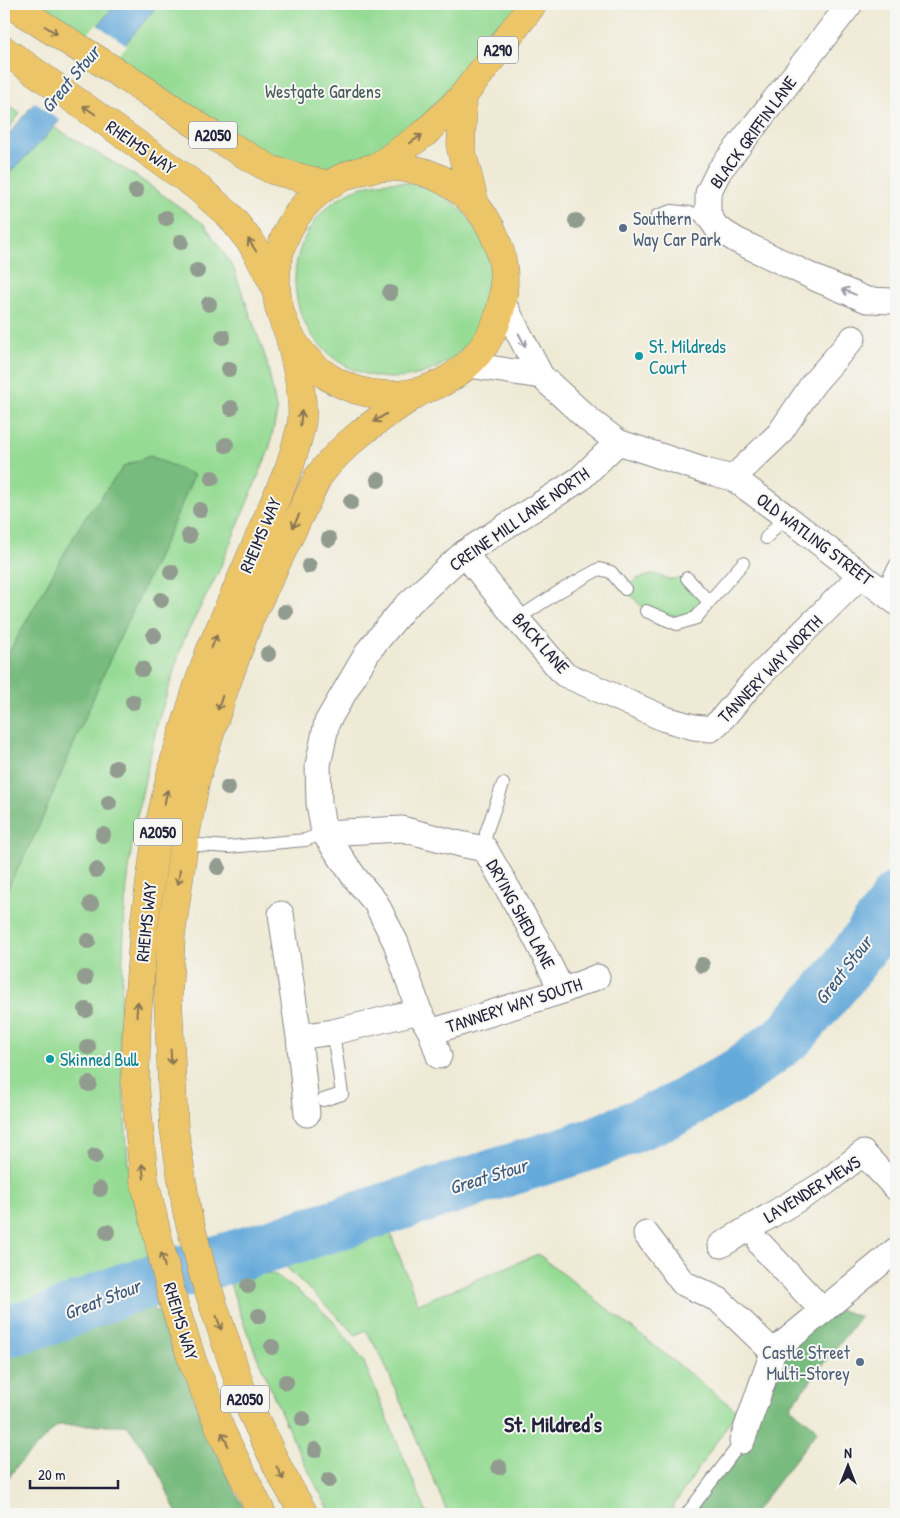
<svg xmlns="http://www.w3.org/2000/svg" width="900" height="1518" font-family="'Patrick Hand',sans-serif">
<rect width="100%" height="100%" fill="#f6f6f2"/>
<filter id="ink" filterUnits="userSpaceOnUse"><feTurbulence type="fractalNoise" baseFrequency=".02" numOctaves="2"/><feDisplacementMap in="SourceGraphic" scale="10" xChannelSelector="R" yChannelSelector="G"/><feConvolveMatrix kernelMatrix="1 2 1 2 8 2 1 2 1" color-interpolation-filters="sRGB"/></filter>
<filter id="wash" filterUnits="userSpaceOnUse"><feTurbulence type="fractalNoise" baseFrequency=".0096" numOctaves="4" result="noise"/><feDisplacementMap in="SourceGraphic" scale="20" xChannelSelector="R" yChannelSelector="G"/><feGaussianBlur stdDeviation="1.12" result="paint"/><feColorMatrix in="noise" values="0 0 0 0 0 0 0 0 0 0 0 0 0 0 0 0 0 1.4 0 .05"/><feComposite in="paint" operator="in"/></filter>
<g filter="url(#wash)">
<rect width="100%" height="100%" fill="#efead5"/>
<path fill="#96db94" stroke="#5c7e68" d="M10,4H533L377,167L352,173L328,185L301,175Z
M4,103L20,113L4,136Z
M38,118L136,176L205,225L233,267L266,359L277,412L269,450L218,573L184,639L157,725L133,834L125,905L120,1032L128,1163L159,1279L121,1290L51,1319L4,1332V153Z
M295 280a98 98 0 1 1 196 0a98 98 0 1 1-196 0Z
M654,574L668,579L687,578L709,602L677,624L646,611L625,589L637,579Z
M388,1227L418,1304L538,1254L737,1411L668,1514H448L383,1360L366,1330L356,1335L287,1268V1260Z
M251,1270L276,1275L316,1305L334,1322L363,1360L427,1514H332C308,1473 288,1430 270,1387C254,1350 239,1314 228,1276Z"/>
<path fill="#78bb7e" stroke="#4d6e5c" d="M150,456L194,475L174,522L111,657L36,833L4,895V661L82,522L124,466Z
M146,1283L154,1311L166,1308L192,1394L231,1484L248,1514H177L157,1468L127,1425H58L17,1466L4,1485V1332L51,1319Z
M830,1306L860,1317L790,1407L818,1430L753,1514H687L742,1441L773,1352Z"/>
<path fill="#64a9da" stroke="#43668a" d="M116,4H159L42,141L4,178V140Z"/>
<path fill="#efead5" d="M96,24L127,45L62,122L33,101Z"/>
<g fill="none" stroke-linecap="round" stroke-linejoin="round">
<path stroke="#64a9da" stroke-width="52" d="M4,1332L51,1319L121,1290L268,1246L589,1145L674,1110L738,1074L790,1035L839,978L891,908L896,898"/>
</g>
</g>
<g filter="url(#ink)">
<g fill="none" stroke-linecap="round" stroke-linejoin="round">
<g stroke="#888688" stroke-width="14">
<path id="lane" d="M657,216L672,211L708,215
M766,538L785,516
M687,578L709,602
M882,590L896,564
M646,611L677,624L696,618L709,602L743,563
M517,619L560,591L599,569L611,572L625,589
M184,844L229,847L251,845L305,840L324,833
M485,849L486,833L503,784
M323,1100L342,1094L333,1032
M687,1514L742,1441"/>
</g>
<g stroke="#888688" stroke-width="27">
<path id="street" d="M850,4L719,171L708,193V215L717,228L736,240L817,279L867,300L894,301L896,300
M503,303L541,376L589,420L618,442L709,472L733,478L785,516L896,602
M469,365L541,376
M733,478L779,434L813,384L853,338
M464,553L517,619L564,674L665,719L694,727L711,729L720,721L754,681L861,575
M324,833L402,829L460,844L485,849L536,938L562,991
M281,914L299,1037L307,1114
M431,1032L562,991L597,977
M299,1037L333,1032L419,1011
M439,1056L431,1032L419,1011L396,943L376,903L355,878L324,833L319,803L318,765L327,722L369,650L405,607L464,553L580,479L618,442
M646,1234L683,1283L719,1300L773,1352
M721,1245L825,1183L863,1153L896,1188
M761,1245L823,1311
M742,1441L773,1352L896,1250"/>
</g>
<g stroke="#888688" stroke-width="29">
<path id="primary" d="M10,4L156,97L218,139L272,170L328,185
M4,50L196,186L230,216L252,244L276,288
M463,96L461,149L475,204
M377,167L425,133L463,96L533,4
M276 281a114 114 0 1 1 228 0a114 114 0 1 1-228 0Z
M262,1514L223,1435L193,1363L173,1301L144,1179L135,1085L137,1019L144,925L156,840L173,765L198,685L210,651L290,466C294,451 300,435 302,420C304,391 295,362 289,334
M304,1514L280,1472L242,1391L204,1277L187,1212L174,1128L168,998L171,936L184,844L196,778L224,690L250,618L318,477C346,439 382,417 421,391"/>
</g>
<use href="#lane" stroke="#fff" stroke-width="12"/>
<use href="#street" stroke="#fff" stroke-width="25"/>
<use href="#primary" stroke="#ecc569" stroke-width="28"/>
</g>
<g fill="#929b8f">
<circle cx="136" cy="191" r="8"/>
<circle cx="166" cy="218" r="8"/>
<circle cx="576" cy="221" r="8"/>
<circle cx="181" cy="242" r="8"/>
<circle cx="197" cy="271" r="8"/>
<circle cx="390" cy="293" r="8"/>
<circle cx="209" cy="304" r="8"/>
<circle cx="223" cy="337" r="8"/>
<circle cx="229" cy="369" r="8"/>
<circle cx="231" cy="408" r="8"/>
<circle cx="226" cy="445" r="8"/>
<circle cx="212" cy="478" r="8"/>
<circle cx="378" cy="480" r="8"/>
<circle cx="351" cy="502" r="8"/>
<circle cx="200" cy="510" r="8"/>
<circle cx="189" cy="536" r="8"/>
<circle cx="329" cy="539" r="8"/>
<circle cx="309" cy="566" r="8"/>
<circle cx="171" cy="572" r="8"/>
<circle cx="161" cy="600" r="8"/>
<circle cx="285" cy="612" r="8"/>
<circle cx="154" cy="636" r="8"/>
<circle cx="268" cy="654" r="8"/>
<circle cx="142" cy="669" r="8"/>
<circle cx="133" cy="702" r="8"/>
<circle cx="116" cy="768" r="8"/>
<circle cx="228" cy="788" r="8"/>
<circle cx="109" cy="803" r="8"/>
<circle cx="103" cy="835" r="8"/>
<circle cx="218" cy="867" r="8"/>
<circle cx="96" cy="870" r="8"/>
<circle cx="91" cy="904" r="8"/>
<circle cx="88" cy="941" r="8"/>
<circle cx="702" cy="965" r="8"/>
<circle cx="85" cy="978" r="8"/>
<circle cx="86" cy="1010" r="8"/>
<circle cx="88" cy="1047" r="8"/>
<circle cx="89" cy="1084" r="8"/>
<circle cx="95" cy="1156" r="8"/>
<circle cx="100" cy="1189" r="8"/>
<circle cx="107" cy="1232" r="8"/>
<circle cx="248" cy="1286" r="8"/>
<circle cx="259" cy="1316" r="8"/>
<circle cx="272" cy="1347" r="8"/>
<circle cx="286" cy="1382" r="8"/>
<circle cx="303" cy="1419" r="8"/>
<circle cx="315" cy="1450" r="8"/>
<circle cx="499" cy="1467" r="8"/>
<circle cx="329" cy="1480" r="8"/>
</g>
<defs><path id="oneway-shaft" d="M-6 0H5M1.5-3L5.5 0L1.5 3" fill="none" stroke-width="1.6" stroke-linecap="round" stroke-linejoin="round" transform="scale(1.25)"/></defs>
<g stroke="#877452">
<use href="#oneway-shaft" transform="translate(51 30) rotate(32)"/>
<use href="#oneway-shaft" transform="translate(89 110) rotate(-145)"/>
<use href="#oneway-shaft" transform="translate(416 139) rotate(-35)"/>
<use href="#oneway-shaft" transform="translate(252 245) rotate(-123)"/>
<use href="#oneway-shaft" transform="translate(301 418) rotate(-85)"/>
<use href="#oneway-shaft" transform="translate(380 418) rotate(147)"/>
<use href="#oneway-shaft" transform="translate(296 521) rotate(115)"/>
<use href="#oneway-shaft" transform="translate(214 642) rotate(-67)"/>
<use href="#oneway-shaft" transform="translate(220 703) rotate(108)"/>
<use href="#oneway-shaft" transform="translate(166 797) rotate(-78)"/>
<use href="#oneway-shaft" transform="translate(179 877) rotate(98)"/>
<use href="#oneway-shaft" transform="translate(137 1009) rotate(-86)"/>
<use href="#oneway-shaft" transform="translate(171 1057) rotate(87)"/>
<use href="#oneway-shaft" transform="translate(143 1171) rotate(-97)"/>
<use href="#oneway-shaft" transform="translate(163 1260) rotate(-104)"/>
<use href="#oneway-shaft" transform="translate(219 1323) rotate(71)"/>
<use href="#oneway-shaft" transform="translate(225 1439) rotate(-115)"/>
<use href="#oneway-shaft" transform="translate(280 1473) rotate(62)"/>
</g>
<g stroke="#9c9ca7">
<use href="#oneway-shaft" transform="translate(849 292) rotate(-157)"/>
<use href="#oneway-shaft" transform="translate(522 340) rotate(63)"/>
</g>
</g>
<g fill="#5c6f8a" stroke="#f6f6f2" stroke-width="2">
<circle cx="623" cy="228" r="5"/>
<circle cx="860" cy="1362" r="5"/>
</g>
<g fill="#0f9aa8" stroke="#f6f6f2" stroke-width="2">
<circle cx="639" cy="356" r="5"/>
<circle cx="50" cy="1059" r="5"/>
</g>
<g text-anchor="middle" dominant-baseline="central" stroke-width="4" stroke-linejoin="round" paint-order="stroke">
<g fill="#f6f6f2" stroke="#626272" stroke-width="1">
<rect x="478" y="36.5" width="40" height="27" rx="4"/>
<rect x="189" y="121.5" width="48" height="27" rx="4"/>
<rect x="134" y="818.5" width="48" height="27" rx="4"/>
<rect x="221" y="1385.5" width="48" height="27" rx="4"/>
</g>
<g font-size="16" font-weight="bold" fill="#22223b">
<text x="498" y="50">A290</text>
<text x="213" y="135">A2050</text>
<text x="158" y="832">A2050</text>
<text x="245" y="1399">A2050</text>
</g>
<g font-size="18" fill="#455a56" stroke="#f6f6f2">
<text x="323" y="91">Westgate Gardens</text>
</g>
<g font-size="18" fill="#22223b" stroke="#f6f6f2">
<text transform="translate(753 132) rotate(-54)">BLACK GRIFFIN LANE</text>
<text transform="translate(141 147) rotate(35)">RHEIMS WAY</text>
<text transform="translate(519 519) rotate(-35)">CREINE MILL LANE NORTH</text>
<text transform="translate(260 535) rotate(-67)">RHEIMS WAY</text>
<text transform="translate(815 539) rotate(37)">OLD WATLING STREET</text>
<text transform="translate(541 643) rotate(48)">BACK LANE</text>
<text transform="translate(770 669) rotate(-46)">TANNERY WAY NORTH</text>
<text transform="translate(521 914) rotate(61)">DRYING SHED LANE</text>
<text transform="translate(146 922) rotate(-84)">RHEIMS WAY</text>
<text transform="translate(514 1005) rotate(-18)">TANNERY WAY SOUTH</text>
<text transform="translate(812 1189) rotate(-32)">LAVENDER MEWS</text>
<text transform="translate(181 1321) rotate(73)">RHEIMS WAY</text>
</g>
<g font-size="18" fill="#4e5e75" stroke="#f6f6f2" text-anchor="start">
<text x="633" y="218">Southern<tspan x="633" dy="21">Way Car Park</tspan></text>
<text x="850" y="1352" text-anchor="end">Castle Street<tspan x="850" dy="21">Multi-Storey</tspan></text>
</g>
<g font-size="18" fill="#0d838f" stroke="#f6f6f2" text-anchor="start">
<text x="649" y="346">St. Mildreds<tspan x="649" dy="21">Court</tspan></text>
<text x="60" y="1059">Skinned Bull</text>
</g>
<g font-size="19" font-style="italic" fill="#3c587b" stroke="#f6f6f2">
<text transform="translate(70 79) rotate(-50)">Great Stour</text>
<text transform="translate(843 970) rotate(-52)">Great Stour</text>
<text transform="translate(488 1176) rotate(-17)">Great Stour</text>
<text transform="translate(102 1299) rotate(-21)">Great Stour</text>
</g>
<g font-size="22" font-weight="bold" fill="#22223b" stroke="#f6f6f2">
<text x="553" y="1424">St. Mildred's</text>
</g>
</g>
<rect width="900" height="1518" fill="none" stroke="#f6f6f2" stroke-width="20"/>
<g transform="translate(848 1466)" stroke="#f6f6f2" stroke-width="4" paint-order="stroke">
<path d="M0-4L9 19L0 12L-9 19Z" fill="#22223b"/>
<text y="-8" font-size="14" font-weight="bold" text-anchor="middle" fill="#22223b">N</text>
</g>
<path d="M30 1480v8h88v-8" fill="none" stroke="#22223b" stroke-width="2.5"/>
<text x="38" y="1480" font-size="15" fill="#22223b" stroke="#f6f6f2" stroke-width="4" paint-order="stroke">20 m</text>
</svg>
